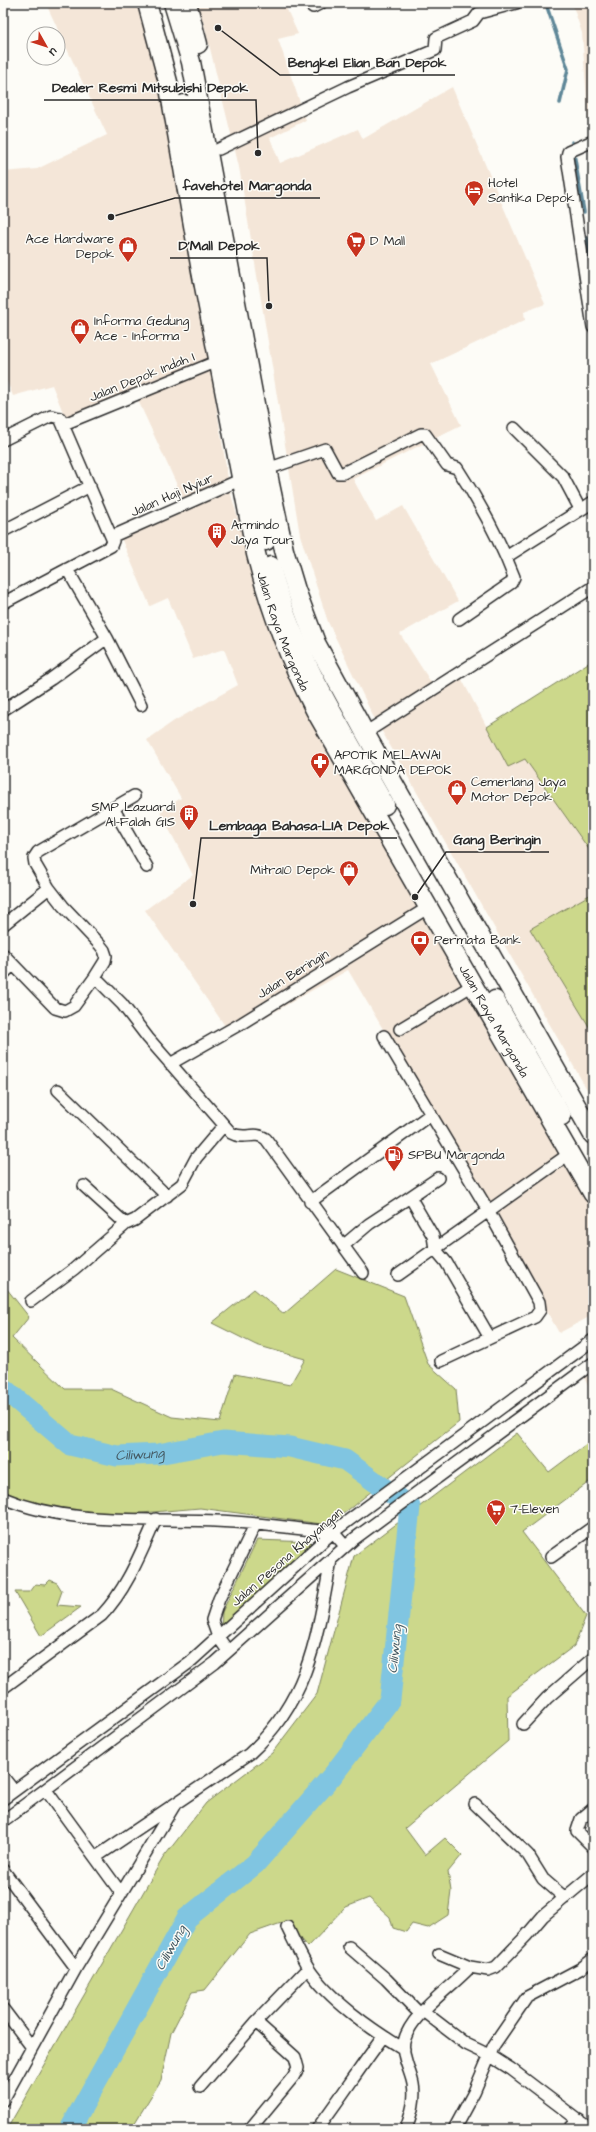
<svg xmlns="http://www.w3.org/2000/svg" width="596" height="2132" font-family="'Architects Daughter',sans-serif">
<rect width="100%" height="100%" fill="#fdfcf7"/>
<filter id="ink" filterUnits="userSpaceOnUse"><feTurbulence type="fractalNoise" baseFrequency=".025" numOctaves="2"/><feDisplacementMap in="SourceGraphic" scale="8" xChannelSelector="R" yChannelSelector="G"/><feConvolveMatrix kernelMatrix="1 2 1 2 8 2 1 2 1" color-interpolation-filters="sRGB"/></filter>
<g filter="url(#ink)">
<path fill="#f4e6d8" d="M60,3H138L150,39L193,263L230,491L257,585L339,761L593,1205V1315L559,1333L492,1213L348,970L232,1036L145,910L193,875L160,812L181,798L147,740L174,721L238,685L224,649L193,659L168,598L150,606L121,538L188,509L136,396L67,422L52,385L13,396L3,372V306L9,303L3,290V172L37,169L107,135L48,8Z
M197,3H284L298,34L278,39L306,120L270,138L280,163L358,129L363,139L452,87L545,304L524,312L525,320L431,364L461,425L353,479L376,521L403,506L458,601L400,634L434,687L458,672L508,767L525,758L593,855V893L530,929L593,1033V1100L372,714L328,622L300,535L239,167L205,28Z
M572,3H593V141L590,142L582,33Z
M593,1371V1395L584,1378Z"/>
<path fill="#ccd88b" stroke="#7c825b" d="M593,660V855L525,759L508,767L487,727Z
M593,893V1033L530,929Z
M336,1269L404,1296L428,1364L456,1389L459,1422L329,1525L200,1508L83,1518L22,1502L3,1489V1284L29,1317L12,1338L65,1389H111L172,1417L220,1422L235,1374L290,1385L305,1359L256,1345L212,1323L254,1289L284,1314Z
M517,1433L549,1472L593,1439V1479L522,1532L586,1616L574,1646L507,1696L508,1741L405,1828L425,1855L445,1838L462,1855L448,1872L451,1891L448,1915L428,1928L412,1924L406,1932L393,1928L390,1917L369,1898L346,1907L308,1947L284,1922L250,1934L205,1990L192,1992L171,2033L161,2080L131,2129H7L163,1858L206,1803L272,1753L317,1694L354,1556Z
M257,1540L311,1542L306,1553L221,1632L222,1612Z
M50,1580L57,1583L62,1591L57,1605L81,1607L41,1636L15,1592H29L35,1584L45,1585Z"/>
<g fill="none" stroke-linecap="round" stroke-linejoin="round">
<path stroke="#5e8798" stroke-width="3.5" d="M547,7L568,69L560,103
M572,142L584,212
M587,238L593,283"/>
<path stroke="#80c5e1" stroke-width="21" id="s1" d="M3,1388L70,1445L117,1456L158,1454L223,1442L290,1447L345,1460L410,1507L390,1700L333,1775L255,1864L187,1918L70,2129"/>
<g stroke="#2b2b2b" stroke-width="14">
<path id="minor" d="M308,3L313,7L321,3
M593,141L568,152L567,157L593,327
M219,149L348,87L435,50L436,38L473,21L479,13L516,3
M64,424L223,359
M514,428L563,477L580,509
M3,440L51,416L60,418L113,541L111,546L3,603
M276,466L325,449L338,473H343L421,434H425L447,465L457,468C480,503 499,538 514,577L511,583L459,619
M3,531L90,486
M113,536L242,479
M506,557L593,502
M67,569L107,638L141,705
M3,710L51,679L107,638
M365,733L593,587
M113,808L147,867
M3,925L49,888
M3,954L55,1008L65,1011L74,1006L95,977L105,961L106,956L104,950L100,945L63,906L49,888L35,864L34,858L38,852L134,796
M3,974L13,965
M95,977L122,1004L148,1038L231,1133C245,1141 254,1130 266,1139L363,1273
M400,1029L473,985
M384,1036L488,1210L539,1302L540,1310L535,1317L490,1338
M170,1064L242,1023L429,907
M58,1090L167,1196
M84,1186L126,1224
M410,1197L438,1178
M310,1202L431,1114
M343,1246L369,1224L410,1197L433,1236L435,1249L446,1262L490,1338L441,1361
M398,1275L569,1154
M31,1301L74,1269L126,1224L135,1220L182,1184L196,1158L224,1125
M3,1498C70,1526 144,1518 215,1521C254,1522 294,1529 333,1532L345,1546
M551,1557L593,1527
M228,1651L218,1637L212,1620L219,1599L255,1525
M3,1688L102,1615C127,1589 141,1552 156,1519
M523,1724L547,1698L593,1658
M3,1777L14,1791
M46,1790L121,1893
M3,1799L190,1662L333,1532L593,1340
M475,1804L521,1848L528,1855L543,1879L565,1898
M593,1809L581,1819L577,1831L593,1847
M3,1821L215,1663L354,1539L593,1363
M96,1857L249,1754C310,1698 317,1636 331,1560
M3,1870L76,1968
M287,1927C294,1941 300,1955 308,1968C328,1999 372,2030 404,2049
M349,1947L386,1979L420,2014
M439,1954L470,1967L488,1970L496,1967L526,1936L543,1916L593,1874
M3,2009L31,2046
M423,2011L466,2044L489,2055L511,2069L590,2129
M200,2087L256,2022L308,1968
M3,2100L76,1968L174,1806
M250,2129L293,2077L298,2068L295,2057L256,2022
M317,2129C340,2099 360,2067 383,2037
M406,2129C411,2114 416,2100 413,2084C411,2072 401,2055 404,2042C410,2014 451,1988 470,1967
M454,2129L474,2092L494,2045L527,1997L580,1969L593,1959
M569,2129L579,2120"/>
</g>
<g stroke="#2b2b2b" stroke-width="21">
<g id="trunk">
<path id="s2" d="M147,3L168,82L201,271L256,554C270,610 289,659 315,710L593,1194"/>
<path d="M173,3L191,62L270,484L284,550L296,590L316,643L365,733L593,1135"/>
<path d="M187,3L198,44"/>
<path d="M184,104L266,541"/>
<path d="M271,566C291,650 343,730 385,805"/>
<path d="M495,1000L562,1116"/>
</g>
</g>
<use href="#minor" stroke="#fdfcf7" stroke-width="11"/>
<use href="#trunk" stroke="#fdfcf7" stroke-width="18"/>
</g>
</g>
<defs>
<g id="hotel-pin" transform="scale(1)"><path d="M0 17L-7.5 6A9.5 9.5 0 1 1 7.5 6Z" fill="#c8321e" stroke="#fdfcf7"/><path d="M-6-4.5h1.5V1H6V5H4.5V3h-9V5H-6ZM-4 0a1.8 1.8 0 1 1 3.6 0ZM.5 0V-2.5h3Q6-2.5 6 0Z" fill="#fff"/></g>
<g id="supermarket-pin" transform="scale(1)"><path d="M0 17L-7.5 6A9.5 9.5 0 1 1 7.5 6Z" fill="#c8321e" stroke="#fdfcf7"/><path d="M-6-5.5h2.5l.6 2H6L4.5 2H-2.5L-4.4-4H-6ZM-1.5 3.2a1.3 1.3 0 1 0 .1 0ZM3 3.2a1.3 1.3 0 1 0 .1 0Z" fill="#fff"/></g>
<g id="shop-pin" transform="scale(1)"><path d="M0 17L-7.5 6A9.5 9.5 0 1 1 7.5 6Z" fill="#c8321e" stroke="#fdfcf7"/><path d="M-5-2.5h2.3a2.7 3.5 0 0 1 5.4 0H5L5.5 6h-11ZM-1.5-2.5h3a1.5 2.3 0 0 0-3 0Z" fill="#fff"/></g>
<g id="building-pin" transform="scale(1)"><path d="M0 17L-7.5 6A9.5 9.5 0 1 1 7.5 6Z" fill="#c8321e" stroke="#fdfcf7"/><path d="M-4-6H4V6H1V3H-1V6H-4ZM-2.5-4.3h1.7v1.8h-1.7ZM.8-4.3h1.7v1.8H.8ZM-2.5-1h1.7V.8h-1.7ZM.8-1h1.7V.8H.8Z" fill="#fff"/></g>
<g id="pharmacy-pin" transform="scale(1)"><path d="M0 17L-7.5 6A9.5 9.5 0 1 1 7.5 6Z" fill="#c8321e" stroke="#fdfcf7"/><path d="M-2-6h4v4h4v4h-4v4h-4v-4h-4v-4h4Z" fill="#fff"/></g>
<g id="bank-pin" transform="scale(1)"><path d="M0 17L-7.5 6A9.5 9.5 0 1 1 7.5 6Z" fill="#c8321e" stroke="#fdfcf7"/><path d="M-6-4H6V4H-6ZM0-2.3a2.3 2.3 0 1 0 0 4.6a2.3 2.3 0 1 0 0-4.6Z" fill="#fff"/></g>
<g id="fuel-pin" transform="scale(1)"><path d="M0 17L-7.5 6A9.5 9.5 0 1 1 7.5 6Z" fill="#c8321e" stroke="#fdfcf7"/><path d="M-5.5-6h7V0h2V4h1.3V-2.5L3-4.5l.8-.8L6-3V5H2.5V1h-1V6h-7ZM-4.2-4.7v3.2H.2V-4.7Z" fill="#fff"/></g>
</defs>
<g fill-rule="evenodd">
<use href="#hotel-pin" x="474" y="190"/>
<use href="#supermarket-pin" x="356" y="241"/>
<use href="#shop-pin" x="128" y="246"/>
<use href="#shop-pin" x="80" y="328"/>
<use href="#building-pin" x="217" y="532"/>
<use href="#pharmacy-pin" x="320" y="762"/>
<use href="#shop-pin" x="457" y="789"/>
<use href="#building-pin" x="189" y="814"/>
<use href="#shop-pin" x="349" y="870"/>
<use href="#bank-pin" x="420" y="940"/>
<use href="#fuel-pin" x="394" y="1155"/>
<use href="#supermarket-pin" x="496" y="1509"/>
</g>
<g text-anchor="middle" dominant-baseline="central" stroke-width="3" stroke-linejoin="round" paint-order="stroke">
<g font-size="13" fill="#2b2b2b" stroke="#fdfcf7" text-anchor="start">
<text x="488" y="183">Hotel<tspan x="488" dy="15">Santika Depok</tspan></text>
<text x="114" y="239" text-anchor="end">Ace Hardware<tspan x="114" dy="15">Depok</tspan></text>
<text x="370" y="241">D Mall</text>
<text x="94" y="321">Informa Gedung<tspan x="94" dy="15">Ace - Informa</tspan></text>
<text x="231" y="525">Armindo<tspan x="231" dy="15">Jaya Tour</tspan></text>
<text x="334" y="755">APOTIK MELAWAI<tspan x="334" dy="15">MARGONDA DEPOK</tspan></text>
<text x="471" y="782">Cemerlang Jaya<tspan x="471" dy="15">Motor Depok</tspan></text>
<text x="175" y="807" text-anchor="end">SMP Lazuardi<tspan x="175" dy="15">Al-Falah GIS</tspan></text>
<text x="335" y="870" text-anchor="end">Mitra10 Depok</text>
<text x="434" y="940">Permata Bank</text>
<text x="408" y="1155">SPBU Margonda</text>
<text x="510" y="1509">7-Eleven</text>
</g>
<g font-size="13" fill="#2b2b2b" stroke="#fdfcf7">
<text transform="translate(142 377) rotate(-22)">Jalan Depok Indah I</text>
<text transform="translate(172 495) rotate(-24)">Jalan Haji Nyiur</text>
<text stroke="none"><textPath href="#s2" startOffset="644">Jalan Raya Margonda</textPath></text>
<text transform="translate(293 974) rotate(-32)">Jalan Beringin</text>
<text stroke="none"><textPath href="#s2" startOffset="1088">Jalan Raya Margonda</textPath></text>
<text transform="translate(287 1557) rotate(-41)">Jalan Pesona Khayangan</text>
</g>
<g font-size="14" font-style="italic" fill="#445962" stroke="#fdfcf7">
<text stroke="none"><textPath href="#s1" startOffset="159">Ciliwung</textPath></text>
<text transform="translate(395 1649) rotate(-84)">Ciliwung</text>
<text transform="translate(171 1948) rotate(-61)">Ciliwung</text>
</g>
</g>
<path fill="none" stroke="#2b2b2b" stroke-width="1.5" d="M218 28L280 75H455M258 153L256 100H44M111 217L175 198H320M269 306L267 258H170M193 904L201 838H397M415 897L446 852H549"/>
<g fill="#2b2b2b" stroke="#fdfcf7" stroke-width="1.5">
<circle cx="218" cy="28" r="4"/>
<circle cx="258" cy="153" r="4"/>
<circle cx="111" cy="217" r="4"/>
<circle cx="269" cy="306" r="4"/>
<circle cx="193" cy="904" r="4"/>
<circle cx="415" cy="897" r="4"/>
</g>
<g font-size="14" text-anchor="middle" font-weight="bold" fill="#2b2b2b" stroke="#fdfcf7" stroke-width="3" stroke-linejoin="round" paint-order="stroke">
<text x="367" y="67">Bengkel Elian Ban Depok</text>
<text x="150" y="92">Dealer Resmi Mitsubishi Depok</text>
<text x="247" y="190">favehotel Margonda</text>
<text x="219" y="250">D'Mall Depok</text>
<text x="299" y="830">Lembaga Bahasa-LIA Depok</text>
<text x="497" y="844">Gang Beringin</text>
</g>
<rect width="596" height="2132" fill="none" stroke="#fdfcf7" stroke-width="16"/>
<rect x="8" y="8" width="580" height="2116" fill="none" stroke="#2b2b2b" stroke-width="1.5" filter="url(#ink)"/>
<g transform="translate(46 46) rotate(129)"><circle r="19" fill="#fdfcf7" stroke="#a9a8a5"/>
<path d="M0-3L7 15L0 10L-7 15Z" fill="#c8321e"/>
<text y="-6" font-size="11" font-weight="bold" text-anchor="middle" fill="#2b2b2b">U</text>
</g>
</svg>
